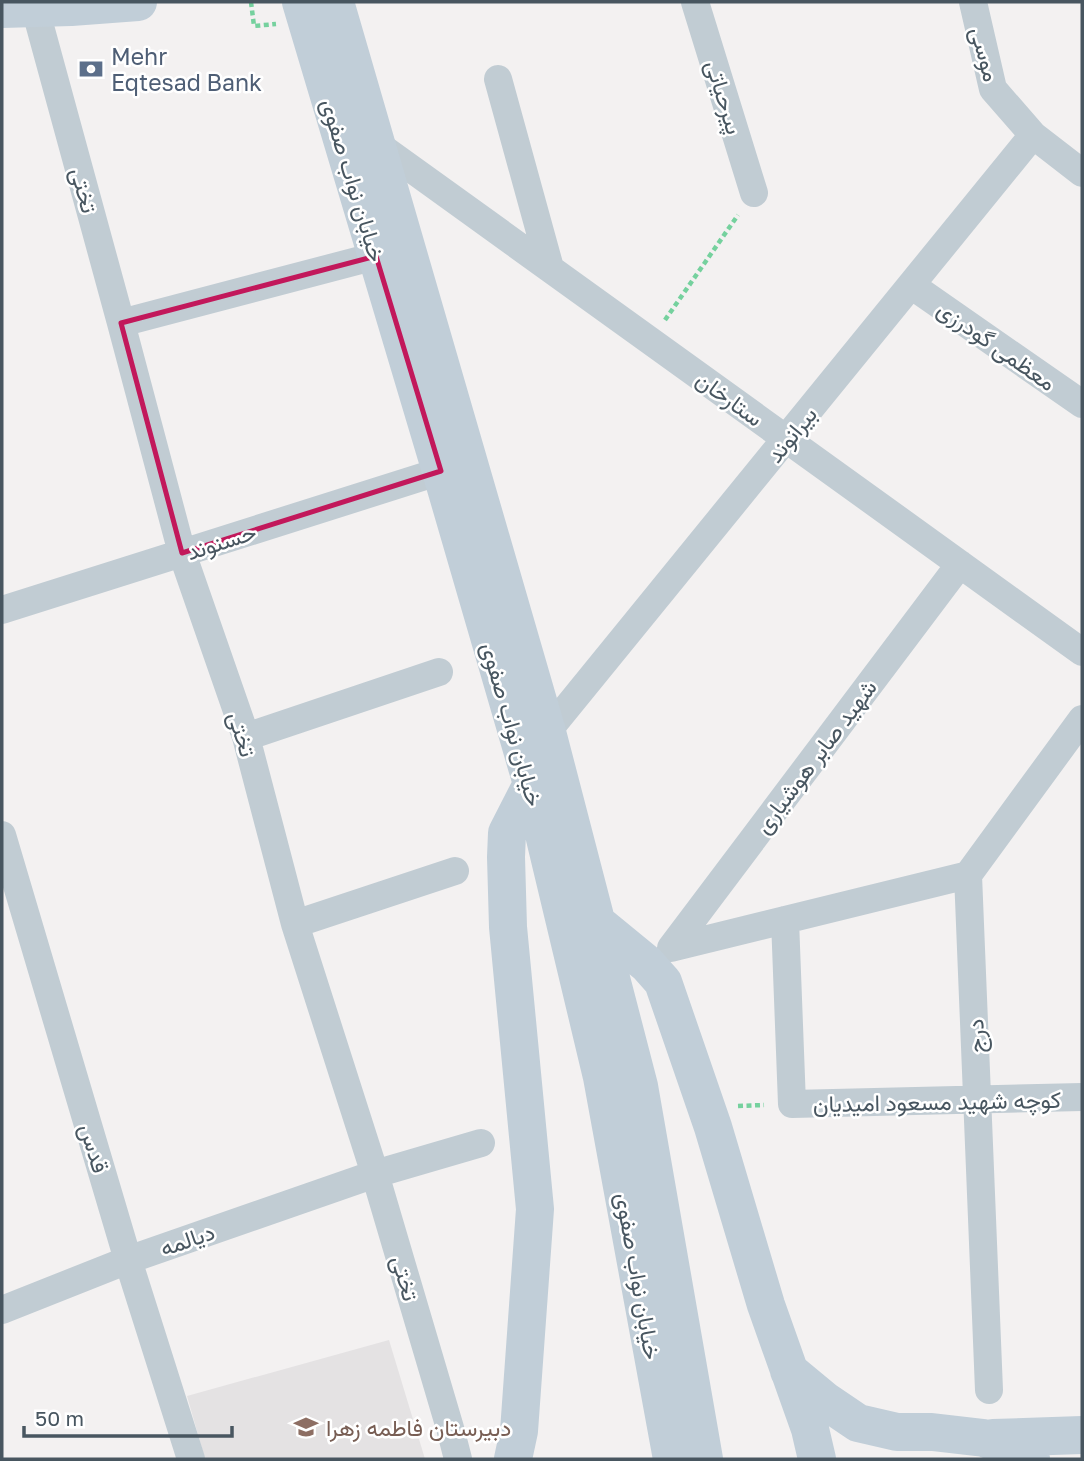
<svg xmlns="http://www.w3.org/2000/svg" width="1084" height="1461" font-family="'Golos Text',Vazirmatn,sans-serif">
<rect width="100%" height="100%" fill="#f3f1f1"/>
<path fill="#e4e2e3" d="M389,1340L425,1459H205L187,1396Z"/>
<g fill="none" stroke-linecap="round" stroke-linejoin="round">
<path stroke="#75d19e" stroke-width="4.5" stroke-dasharray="5 3.5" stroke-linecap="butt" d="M251,2L254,26L276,24
M665,320L738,215
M738,1106L764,1105"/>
<path stroke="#c1ccd3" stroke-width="28" d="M695,2L754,193
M973,2L993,89L1033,135L1082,173
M35,8L121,323L182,553L246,737L295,924L375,1174L450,1428L458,1459
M498,79L550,268
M377,144L1082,652
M911,285L1082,404
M121,323L376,256
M2,610L441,471
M547,732L1033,135
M246,737L439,672
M2,835L128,1260L191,1459
M785,920L792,1104L1082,1097
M295,924L455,871
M671,948L960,564
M671,948L968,875
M2,1310L128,1260L375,1174L481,1143
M989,1390L968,875L1082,719"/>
<path stroke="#c1ced8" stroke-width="38" d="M301,2L441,471L532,784L602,1077L672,1459
M335,2L547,732L639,1086L704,1459
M2,9L71,7L138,2
M597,923L647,964L663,982L713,1127L766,1305L810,1429L817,1459
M789,1371L824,1400L858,1423L897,1432H932L984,1438L1023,1453L1031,1459
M993,1438L1082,1435
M513,1459L519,1431L535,1209L508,927L506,857L507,833L532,784"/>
</g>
<path fill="none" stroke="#c2185b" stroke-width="5" stroke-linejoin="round" d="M376,256L441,471L182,553L121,323Z"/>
<defs>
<g id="bank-bare" transform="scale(1.89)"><path d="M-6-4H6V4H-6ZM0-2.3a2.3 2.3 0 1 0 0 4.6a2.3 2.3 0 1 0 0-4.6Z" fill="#5c6f8a" stroke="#fff" stroke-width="2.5" paint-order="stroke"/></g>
<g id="school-bare" transform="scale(1.89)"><path d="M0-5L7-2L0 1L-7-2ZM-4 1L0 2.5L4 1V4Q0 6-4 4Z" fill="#8d6e63" stroke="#fff" stroke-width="2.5" paint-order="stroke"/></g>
</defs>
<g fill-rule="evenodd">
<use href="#bank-bare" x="91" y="69"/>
<use href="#school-bare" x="306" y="1427"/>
</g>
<g text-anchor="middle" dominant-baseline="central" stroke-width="5" stroke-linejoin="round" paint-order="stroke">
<g font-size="23" fill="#485660" stroke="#fff">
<text transform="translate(986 54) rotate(75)">موسی</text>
<text transform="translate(725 97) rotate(73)">پیرحیاتی</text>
<text transform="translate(354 180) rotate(73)">خیابان نواب صفوی</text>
<text transform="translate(85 190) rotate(75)">تختی</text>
<text transform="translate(997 345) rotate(35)">معظمی گودرزی</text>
<text transform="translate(730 398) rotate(36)">ستارخان</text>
<text transform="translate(791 434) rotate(-51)">بیرانوند</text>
<text transform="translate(221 541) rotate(-18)">حسنوند</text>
<text transform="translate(513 724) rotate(74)">خیابان نواب صفوی</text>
<text transform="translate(243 734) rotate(73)">تختی</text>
<text transform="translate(815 756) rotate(-53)">شهید صابر هوشیاری</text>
<text transform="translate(975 1036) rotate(-92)">درج</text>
<text transform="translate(937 1101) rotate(-1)">کوچه شهید مسعود امیدیان</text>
<text transform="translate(95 1148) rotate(73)">قدس</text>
<text transform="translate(187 1239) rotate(-19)">دیالمه</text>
<text transform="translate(639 1276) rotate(80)">خیابان نواب صفوی</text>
<text transform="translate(406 1278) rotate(74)">تختی</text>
</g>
<g font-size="23" fill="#4e5e75" stroke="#fff" text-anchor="start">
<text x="111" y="56">Mehr<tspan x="111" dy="26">Eqtesad Bank</tspan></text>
</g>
<g font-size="23" fill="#785e54" stroke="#fff" text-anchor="start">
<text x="326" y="1427">دبیرستان فاطمه زهرا</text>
</g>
</g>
<rect width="1084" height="1461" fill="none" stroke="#485660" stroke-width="7"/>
<path d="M24 1426v10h208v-10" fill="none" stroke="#485660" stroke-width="3.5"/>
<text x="35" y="1426" font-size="21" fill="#485660" stroke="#ffffff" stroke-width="5" paint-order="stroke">50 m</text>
</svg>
